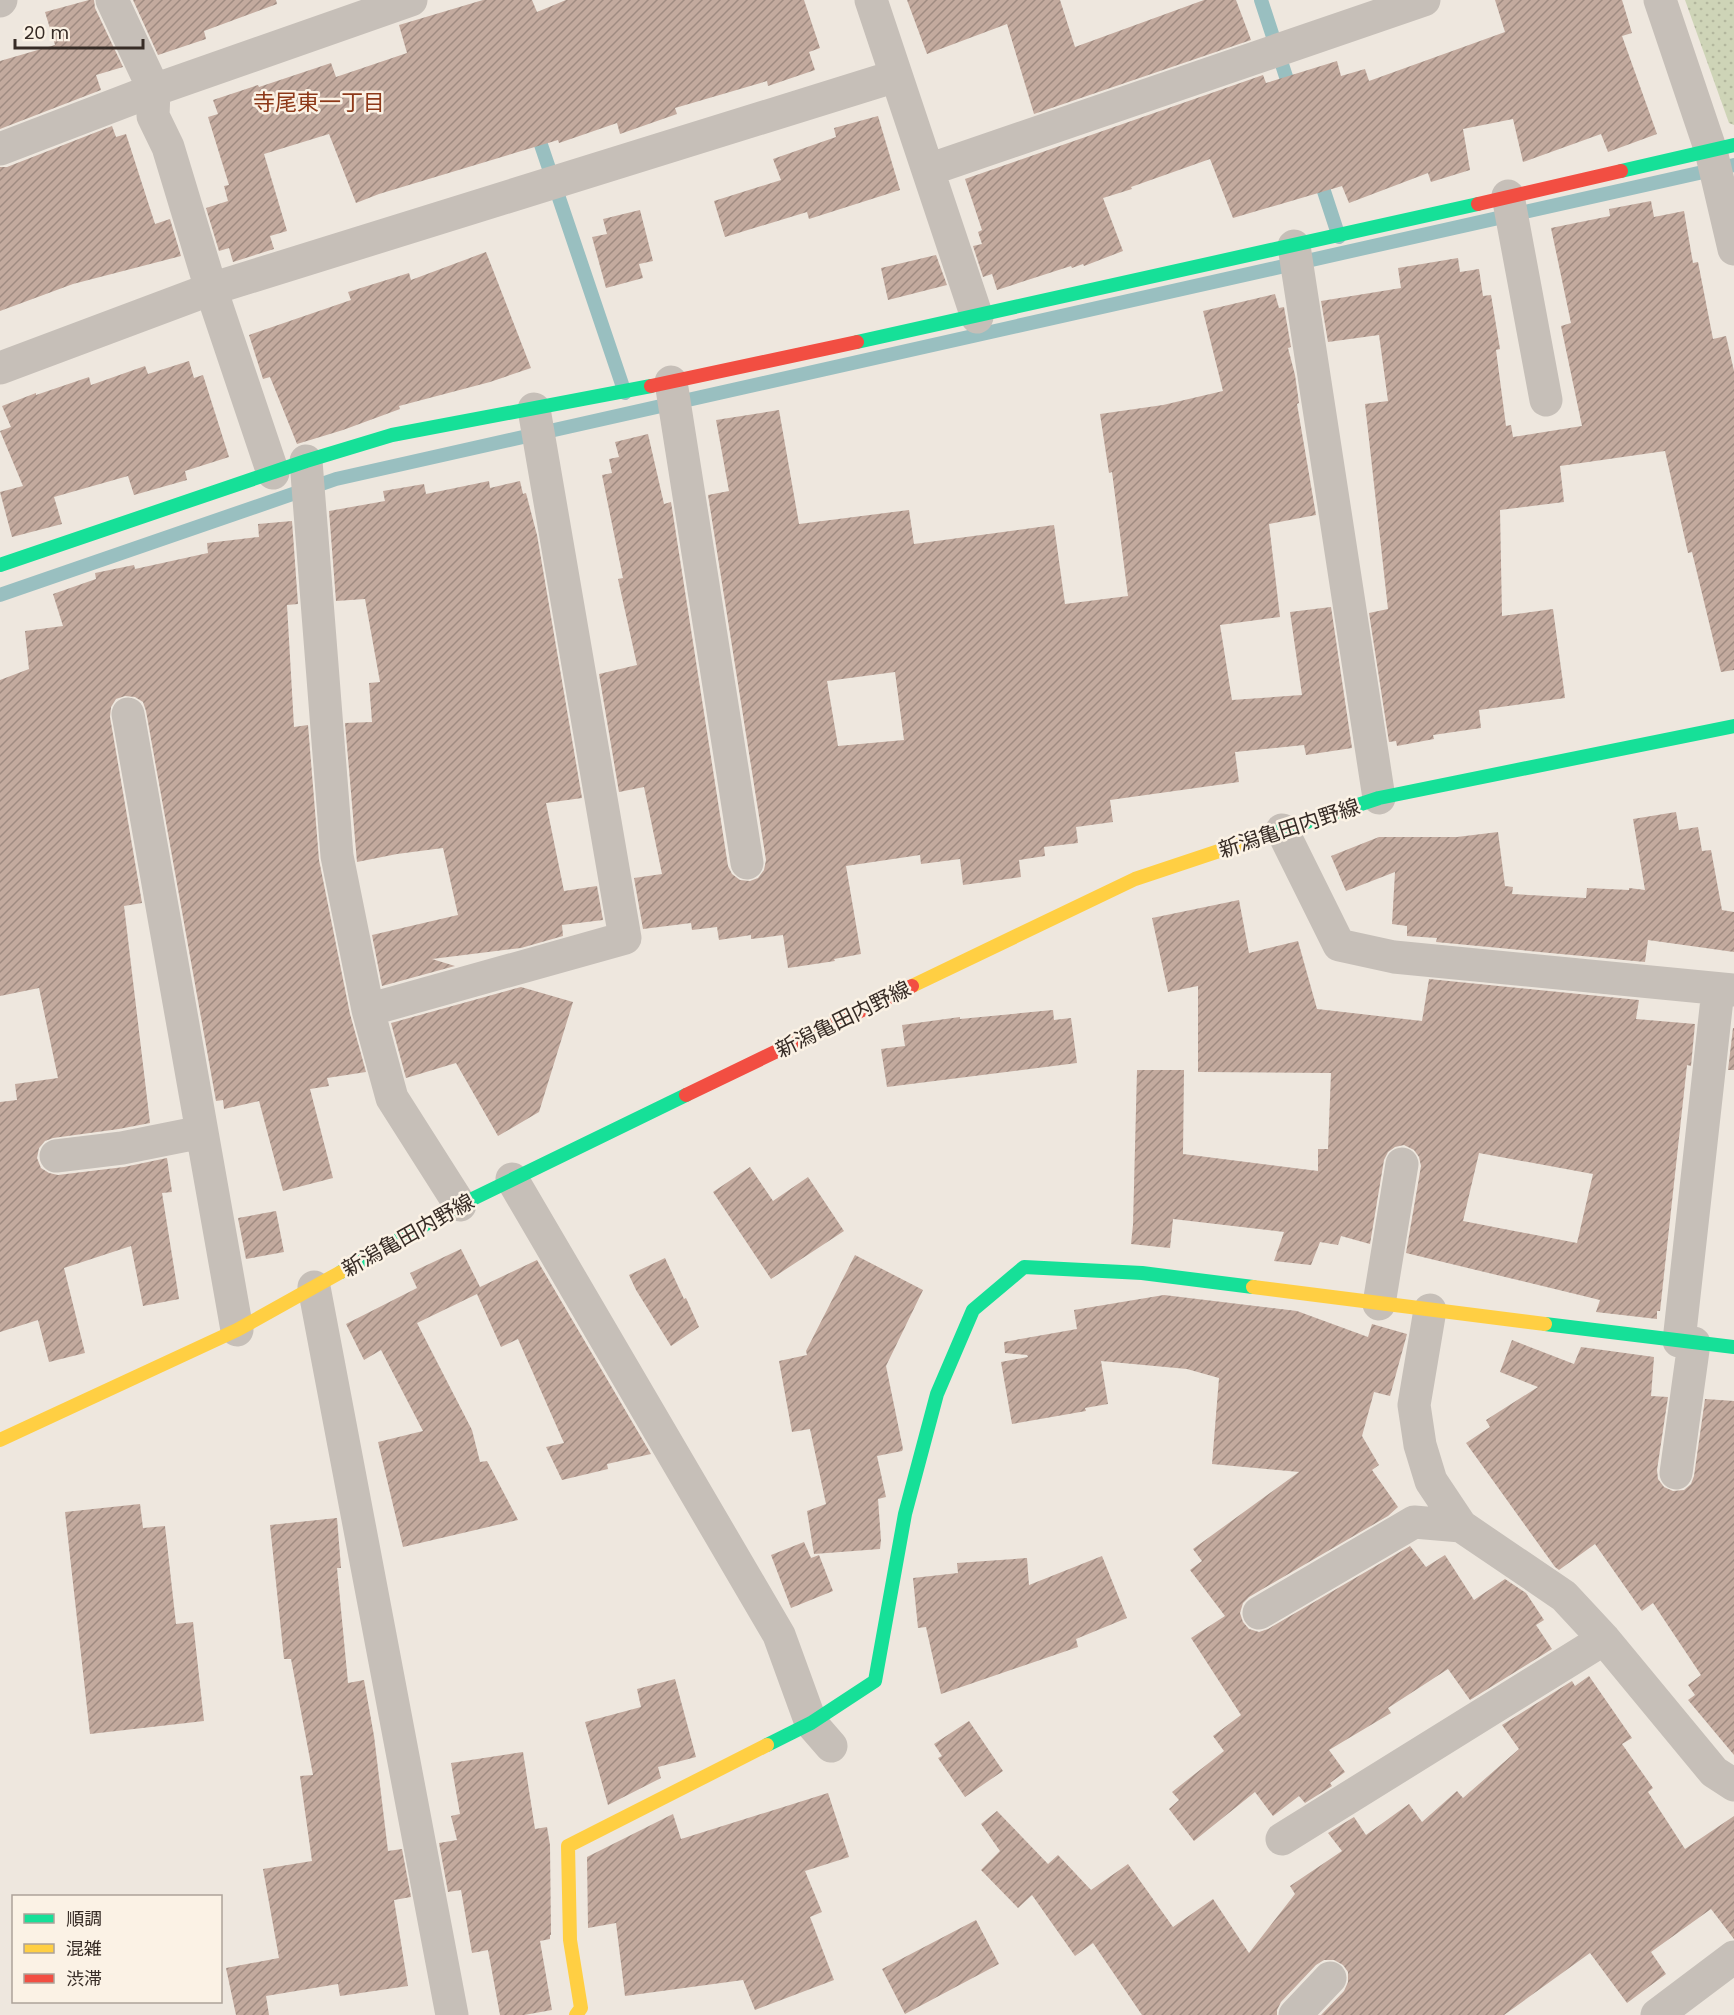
<svg xmlns="http://www.w3.org/2000/svg" width="1734" height="2015" font-family="Poppins,'Noto Sans JP',sans-serif">
<defs>
<pattern id="green-dots" width="8" height="8" patternUnits="userSpaceOnUse" patternTransform="scale(1.5)"><rect width="8" height="8" fill="#ced4b7"/><path d="M2 2h.1M6 6h.1" fill="none" stroke="#b2b69d" stroke-width="1.8" stroke-linecap="round"/></pattern>
<pattern id="building-hatch" width="6" height="6" patternUnits="userSpaceOnUse" patternTransform="scale(1.5)"><rect width="6" height="6" fill="#c3aa9e"/><path d="M-1 1l2-2M0 6l6-6M5 7l2-2" fill="none" stroke="#9f8b81"/></pattern>
</defs>
<rect width="100%" height="100%" fill="#eee7de"/>
<path fill="url(#green-dots)" d="M1685,0H1734V125L1729,123Z"/>
<g fill="none" stroke-linecap="round" stroke-linejoin="round">
<path stroke="#99bfc0" stroke-width="14" d="M1261,0L1291,92
M536,130L625,393
M1319,176L1339,237
M0,595L336,479L1734,165"/>
</g>
<path fill="url(#building-hatch)" fill-rule="evenodd" d="M89,0H94L95,8L123,67L96,75L101,90L0,129V61L55,45L45,12Z
M133,0H276L277,4L204,31L206,39L158,55Z
M483,0H532L537,12L566,0H804L820,48L809,52L815,70L768,86L767,81L675,108L677,114L620,134L617,123L559,143L558,140L379,194L356,203L329,134L264,154L287,231L270,236L274,249L233,262L229,248L219,251L206,208L228,201L224,186L229,185L208,117L218,114L213,100L258,85L259,87L331,63L336,77L407,53L399,25Z
M907,0H1060L1075,47L1204,0H1236L1251,40L1034,114L1007,24L927,54Z
M1495,0H1622L1632,33L1622,36L1657,134L1608,152L1601,134L1523,162L1513,119L1463,129L1470,170L1431,182L1428,173L1349,203L1342,186L1233,218L1210,159L1131,187L1132,189L1103,198L1123,251L1084,266L1083,264L1072,268L1071,266L997,290L992,274L983,277L973,246L982,244L978,232L982,230L965,179L1263,75L1266,83L1337,61L1341,76L1365,69L1369,81L1505,32Z
M878,116L900,190L809,219L807,212L725,237L714,201L781,180L773,159L836,137L834,128Z
M112,126L116,137L126,134L155,224L170,219L181,256L73,284L0,311V167H7Z
M1651,201L1654,217L1684,211L1693,263L1698,262L1713,339L1726,336L1734,371V670L1721,672L1692,552L1688,553L1665,451L1560,466L1564,502L1500,510L1502,616L1553,609L1565,698L1479,710L1481,728L1433,735L1434,739L1397,746L1396,741L1389,742L1369,613L1388,609L1365,404L1388,401L1379,335L1328,342L1321,301L1401,288L1398,268L1458,258L1460,272L1479,269L1483,296L1491,295L1500,349L1496,350L1506,426L1511,425L1513,437L1582,426L1561,326L1571,323L1551,228L1610,216L1609,209Z
M640,210L653,261L639,264L643,278L606,288L592,237L607,234L603,219Z
M486,252L531,368L490,382L399,406L400,409L343,430L297,444L270,377L263,379L249,335L351,300L348,292L409,273L411,280Z
M936,255L947,285L888,300L881,268Z
M1275,294L1279,308L1284,307L1291,347L1288,348L1295,375L1299,403L1297,404L1316,515L1269,524L1280,617L1220,625L1232,700L1302,695L1290,612L1331,607L1352,748L1306,755L1304,745L1235,752L1239,782L1110,800L1113,822L1076,827L1078,843L1044,847L1045,856L1019,860L1021,877L963,885L960,859L921,864L920,855L846,866L861,954L834,959L835,961L788,968L783,935L751,939V935L719,940L717,927L692,930L691,923L643,929L634,878L662,874L644,787L619,792L599,674L637,665L618,579L623,578L602,475L612,473L609,459L619,457L615,442L648,434L664,504L671,502L728,866L732,874L740,880L750,881L758,878L764,870L766,860L708,495L729,491L716,420L779,410L799,524L909,510L914,544L1054,525L1065,604L1128,596L1112,472L1109,473L1100,414L1163,405L1223,391L1203,311ZM895,672L904,740L838,746L827,681Z
M189,361L194,378L203,375L229,457L185,471L187,480L134,495L128,476L54,497L62,524L12,537L0,492L23,486L0,431L11,427L2,406L36,393V395L89,377L91,385L145,366L148,374Z
M489,481L490,488L520,481L523,494L526,493L537,535L582,798L546,803L564,891L597,886L603,920L562,925L563,936L521,948L432,959L455,966L382,986L372,935L458,915L443,848L397,854L357,862L345,723L372,722L369,683L380,682L365,599L336,601L329,511L385,501L383,491L424,484L426,494Z
M292,521L298,604L287,605L294,727L308,725L319,860L350,1014L366,1072L327,1078L329,1086L310,1089L333,1178L283,1191L259,1101L224,1109L223,1100L216,1101L146,711L143,702L135,697L125,696L116,699L111,707L110,717L142,903L124,906L150,1123L119,1129L53,1138L45,1141L39,1148L37,1158L41,1168L49,1173L58,1175L124,1167L167,1158L172,1192L162,1193L179,1299L143,1306L131,1246L64,1268L85,1353L49,1362L38,1320L0,1332V1102L17,1100L15,1084L58,1078L39,988L0,996V680L29,669L25,631L63,626L53,594L96,579L95,573L134,565L135,569L208,553L207,543L259,537L258,524Z
M1676,812L1679,830L1698,827L1702,851L1711,850L1722,910L1734,912V952L1648,940L1645,962L1436,942L1437,938L1407,936V926L1392,924L1395,872L1346,891L1331,856L1379,837H1457L1498,832L1505,886L1513,887L1512,894L1586,898L1587,888L1629,890V888L1645,890L1633,819Z
M1239,900L1249,953L1298,941L1317,1009L1422,1021L1429,979L1639,1000L1636,1019L1695,1024L1691,1066L1687,1065L1660,1311H1657V1319L1596,1312L1600,1300L1406,1253L1421,1166L1419,1157L1414,1150L1404,1145L1395,1147L1388,1152L1384,1160L1370,1244L1341,1236L1338,1245L1320,1242L1311,1265L1274,1261L1284,1232L1173,1219L1170,1248L1131,1244L1133,1225L1137,1070H1184L1183,1154L1318,1171V1149H1328L1331,1073L1198,1072V986L1168,992L1152,918ZM1479,1153L1593,1174L1577,1243L1463,1221Z
M521,987L573,1002L539,1112L498,1136L456,1063L406,1078L391,1023Z
M1053,1010L1054,1020L1071,1018L1077,1063L887,1087L881,1049L905,1046L902,1025L960,1017V1019Z
M1733,1028H1734V1070H1728Z
M750,1167L773,1201L808,1177L844,1231L771,1279L713,1192Z
M276,1211L284,1252L246,1259L238,1218Z
M461,1249L480,1287L537,1260L651,1454L607,1464L608,1469L562,1480L546,1447L564,1443L518,1339L501,1347L477,1294L417,1323L472,1430L480,1462L487,1461L518,1520L403,1547L378,1442L423,1431L381,1350L364,1360L346,1324L417,1288L410,1273Z
M855,1255L923,1290L886,1366L903,1449L902,1451L877,1456L886,1497L878,1499L881,1540L880,1549L814,1554L807,1511L826,1504L810,1429L792,1432L779,1361L807,1355L806,1351Z
M665,1258L684,1299L686,1298L699,1327L671,1346L636,1290L629,1275Z
M1164,1295L1297,1311L1368,1337L1372,1324L1407,1334L1390,1396L1374,1392L1362,1436L1379,1465L1372,1470L1398,1507L1388,1516L1249,1597L1243,1603L1240,1613L1243,1622L1249,1629L1259,1632L1268,1629L1410,1546L1426,1567L1445,1555L1474,1600L1505,1579L1526,1593L1544,1620L1536,1625L1552,1649L1470,1700L1448,1669L1388,1708L1391,1713L1329,1750L1345,1772L1330,1783L1332,1786L1305,1803L1299,1796L1273,1816L1255,1792L1194,1841L1169,1809L1179,1800L1172,1792L1224,1751L1213,1736L1241,1715L1191,1638L1225,1616L1190,1570L1202,1561L1193,1549L1299,1472L1212,1464L1219,1378L1187,1369L1101,1361L1108,1404L1085,1408L1086,1411L1012,1424L1001,1362L1028,1357L1027,1355L1005,1353L1004,1342L1077,1329L1074,1310Z
M1512,1340L1574,1364L1581,1347L1654,1357L1651,1396L1668,1397L1657,1470L1658,1479L1664,1487L1673,1491L1684,1490L1691,1484L1694,1476L1705,1399L1734,1401V1755L1688,1700L1695,1695L1688,1685L1701,1675L1653,1603L1642,1611L1595,1544L1559,1570L1555,1567L1466,1443L1490,1427L1486,1420L1538,1387L1500,1372Z
M140,1504L143,1528L165,1526L176,1624L193,1622L204,1721L90,1734L65,1512Z
M337,1518L341,1568H337L348,1683L364,1680L374,1736L388,1851L402,1849L411,1897L394,1900L408,1986L340,1996L338,1984L266,1996L269,2015H236L226,1968L279,1958L263,1869L312,1861L300,1776L313,1775L291,1659H284L270,1525Z
M804,1542L811,1558L819,1555L833,1591L791,1608L771,1555Z
M1102,1556L1127,1618L1076,1639L1078,1647L941,1694L926,1627L918,1628L913,1578L958,1573L957,1563L1027,1558L1029,1585Z
M1589,1676L1632,1738L1622,1744L1653,1788L1648,1792L1685,1849L1734,1816V1939L1711,1909L1651,1952L1666,1974L1627,2003L1590,1953L1504,2015H1321L1344,1991L1348,1982V1972L1343,1965L1334,1960H1324L1316,1965L1281,2002L1277,2010V2015H1142L1093,1943L1075,1956L1032,1895L1018,1908L981,1870L1000,1851L981,1824L997,1811L1048,1864L1058,1855L1091,1890L1128,1864L1173,1927L1213,1899L1249,1953L1295,1894L1290,1886L1342,1851L1328,1833L1354,1817L1366,1835L1409,1804L1422,1822L1457,1791L1463,1798L1519,1749L1502,1725L1572,1681L1575,1686Z
M675,1679L696,1757L658,1767L661,1778L608,1805L585,1722L641,1707L637,1689Z
M969,1721L1003,1771L965,1797L938,1758L942,1756L934,1744Z
M523,1752L535,1829L547,1827L550,1845L551,1935H550V1939L540,1941L552,2010L524,2015H500L488,1950L472,1953L461,1890L448,1892L439,1843L457,1840L451,1816L460,1814L451,1763Z
M828,1793L849,1857L805,1871L822,1912L810,1917L834,1980L755,2010L743,1980L625,1996L616,1923L588,1928L587,1857L673,1814L681,1839Z
M976,1920L999,1964L905,2014L882,1969Z"/>
<g fill="none" stroke-linecap="round" stroke-linejoin="round">
<path stroke="#c6bfb8" stroke-width="33" d="M112,0L154,90L153,116L168,147L211,289L273,473
M871,0L977,317
M1660,0L1711,151L1734,249
M0,1L1,0
M0,149L154,90L411,0
M928,170L1424,0
M1508,196L1546,400
M1294,246L1379,798
M0,368L211,289L896,76
M671,382L747,863
M306,461L337,856L368,1010L392,1098L460,1205
M128,714L237,1330
M1282,830L1339,945L1394,957L1734,990
M368,1010L625,938L534,409
M56,1156L122,1148L202,1132
M512,1179L779,1635L811,1723L831,1746
M314,1287L452,2015
M1379,1304L1402,1164
M1430,1310L1414,1405L1420,1445L1431,1481L1461,1526
M1679,1341L1718,990
M1676,1473L1694,1343
M1259,1613L1414,1522L1461,1526L1564,1596L1604,1639L1714,1772L1734,1785
M1282,1839L1604,1639
M1295,2015L1330,1978
M1657,2015L1734,1957"/>
<path stroke="#16e098" stroke-width="14" d="M1621,171L1734,145
M857,342L1478,204
M0,565L306,461L392,435L651,386
M1270,834L1379,798L1734,726
M341,1272L460,1205L686,1095
M1545,1324L1734,1347
M767,1745L811,1723L875,1681L905,1514L937,1394L973,1310L1024,1267L1142,1273L1253,1287"/>
<path stroke="#ffcf43" stroke-width="14" d="M912,986L1135,879L1270,834
M1253,1287L1545,1324
M0,1440L237,1330L341,1272
M576,2015L581,2008L570,1940L568,1846L767,1745"/>
<path stroke="#f24e42" stroke-width="14" d="M1478,204L1621,171
M651,386L857,342
M686,1095L912,986"/>
</g>
<g text-anchor="middle" dominant-baseline="central" stroke-width="5" stroke-linejoin="round" paint-order="stroke">
<g font-size="21" fill="#372c26" stroke="#fbf2e5">
<text transform="translate(1289 828) rotate(-18)">新潟亀田内野線</text>
<text transform="translate(843 1019) rotate(-26)">新潟亀田内野線</text>
<text transform="translate(408 1235) rotate(-29)">新潟亀田内野線</text>
</g>
<g font-size="22" fill="#8d3818" stroke="#fbf2e5">
<text x="319" y="102">寺尾東一丁目</text>
</g>
</g>
<rect x="12" y="1895" width="210" height="108" fill="#fbf2e5" stroke="#ada399" stroke-width="1.5"/>
<rect x="24" y="1914" width="30" height="9" fill="#16e098" stroke="#ada399" stroke-width="1.5"/>
<text x="66" y="1925" font-size="18" fill="#372c26">順調</text>
<rect x="24" y="1944" width="30" height="9" fill="#ffcf43" stroke="#ada399" stroke-width="1.5"/>
<text x="66" y="1955" font-size="18" fill="#372c26">混雑</text>
<rect x="24" y="1974" width="30" height="9" fill="#f24e42" stroke="#ada399" stroke-width="1.5"/>
<text x="66" y="1985" font-size="18" fill="#372c26">渋滞</text>
<path d="M15 39v9h128v-9" fill="none" stroke="#372c26" stroke-width="3"/>
<text x="24" y="39" font-size="18" fill="#372c26" stroke="#fbf2e5" stroke-width="4.5" paint-order="stroke">20 m</text>
</svg>
